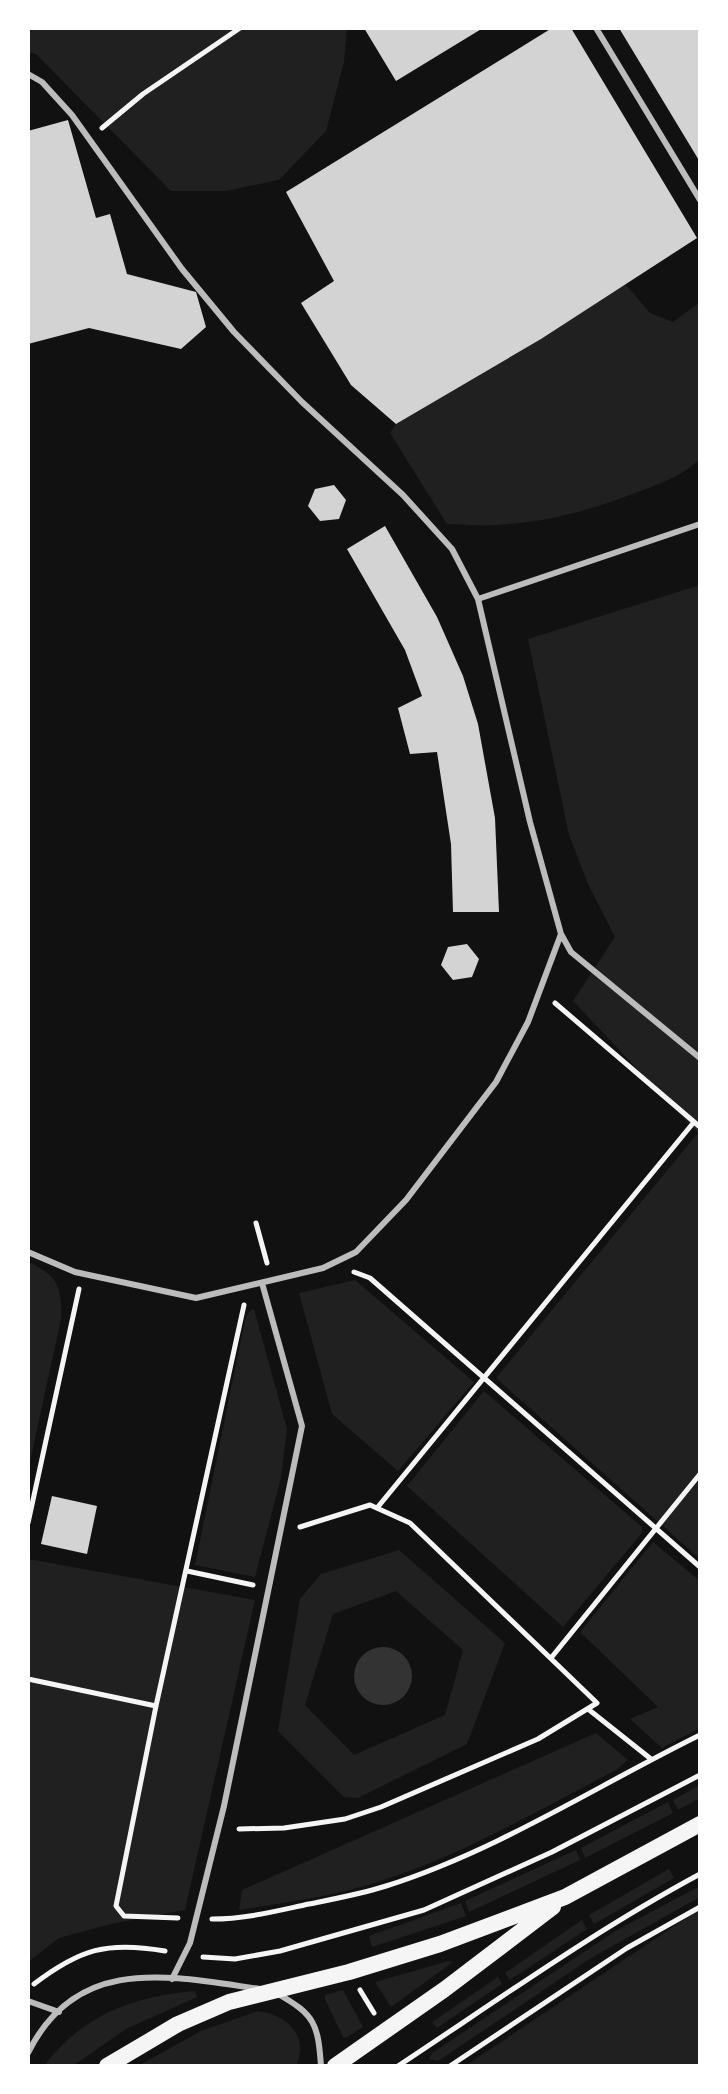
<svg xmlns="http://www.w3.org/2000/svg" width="728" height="2094" font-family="'Alegreya Sans',sans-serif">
<rect width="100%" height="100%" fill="#111"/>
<path fill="#202020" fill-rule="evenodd" d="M28,28H347L344,62L326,131L279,180L227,191H171L36,54L28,52Z
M623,281L650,313L673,322L699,303L700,306V459C681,477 659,484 635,493C571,518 516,529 447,524L390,433L396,424L541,339Z
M700,585V1559L496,1378L698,1133L573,1001L615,937L588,884L569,835L528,639Z
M28,1262C58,1276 62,1286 61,1319L28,1471Z
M355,1280L474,1382L398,1471L332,1414L299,1293Z
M254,1309L287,1429L281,1478L255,1577L195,1565L245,1320L248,1313Z
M484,1391L642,1527V1533L563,1627L407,1486Z
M653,1542L700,1581V1728L662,1748L630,1719L658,1707L580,1632Z
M399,1550L505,1643L467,1744L358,1798L344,1797L278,1731L300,1599L321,1574ZM396,1591L463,1650L445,1715L354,1755L305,1705L333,1614Z
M28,1559L255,1600L185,1910L111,1924L59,1938L28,1962Z
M596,1733L628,1760L616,1770C539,1810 461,1856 378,1882C332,1896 286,1903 239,1910L242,1890L251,1886Z
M700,1785V1798L678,1810L673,1800Z
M668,1802L673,1813L585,1858L581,1848Z
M576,1850L580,1860L469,1912L465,1901Z
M669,1869L674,1878L594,1924L589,1915Z
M700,1886V1897L591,1958L438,2061L429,2059L432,2053L617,1930Z
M461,1903L466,1916L372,1947L369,1936Z
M700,1909V2066H465Z
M582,1920L587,1929L510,1980L505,1973Z
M449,1961L453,1962L391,2007L375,1982Z
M498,1977L502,1984L437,2028L432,2022Z
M343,1990L363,2027L346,2038L343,2037L325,1999V1995Z
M195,1991L197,1997L126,2029L73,2066H44C82,2015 134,1996 195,1991Z
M258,2011C286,2014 310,2036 296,2066H138L201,2031Z"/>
<path fill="#333" d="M354 1676a29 29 0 1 1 58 0a29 29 0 1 1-58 0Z"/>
<path fill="#d3d3d3" d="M364,28H483L396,81Z
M552,28H571L697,238L541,339L396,424L351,385L301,303L334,281L286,192Z
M619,28H700V162Z
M68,120L96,218L110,214L127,274L196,292L206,327L181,349L89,328L28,344V131Z
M334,485L346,500L339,519L320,521L308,506L315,489Z
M385,526L437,617L463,676L478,724L495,818L499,912H453L451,844L437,752L410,754L398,708L422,696L405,650L347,549Z
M467,944L479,959L472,977L453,980L441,965L448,947Z
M52,1496L97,1506L87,1554L41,1544Z"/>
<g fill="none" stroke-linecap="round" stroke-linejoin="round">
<path stroke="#f5f5f5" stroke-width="5" d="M102,128L143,94L240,28
M555,1003L700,1127
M256,1223L267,1263
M354,1272L370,1278L700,1567
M377,1508L694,1122
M28,1523L79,1289
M187,1571L253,1585
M551,1658L700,1474
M28,1679L156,1706
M588,1709L651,1759
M239,1829L284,1828L345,1819L381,1807L538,1739L597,1703L410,1523L370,1505L300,1527
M178,1918L124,1916L116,1906L156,1706L244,1305
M212,1919C246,1919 276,1911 309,1904C334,1899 361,1894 386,1886C497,1851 596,1786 700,1735
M203,1957L235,1959L280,1951L424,1910L552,1852L700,1775
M34,1984C80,1949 107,1941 165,1951
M360,1990L374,2013
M398,2066C498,2000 594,1931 700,1874
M450,2066L627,1948L700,1907"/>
<path stroke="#bcbcbc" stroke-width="6" d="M596,28L700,200
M28,74L42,82L72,115L182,269L234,332L302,402L403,495L452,549L478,599L700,524
M478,599L530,822L561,934L571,952L700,1058
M28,1252L75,1272L196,1298L323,1268L356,1252L406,1200L496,1082L528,1022L561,934
M172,1979L190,1943L224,1806L302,1426L262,1283
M278,1994C315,2015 318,2024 321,2066
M28,2001L59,2012
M28,2053C77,1954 169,1976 260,1989"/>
<path stroke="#f5f5f5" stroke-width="16" d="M107,2066L178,2024L229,2002L349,1972L440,1944L565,1897L700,1824
M335,2066L445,1989L553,1907"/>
</g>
<rect width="728" height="2094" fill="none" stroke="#ffffff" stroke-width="60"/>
</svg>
